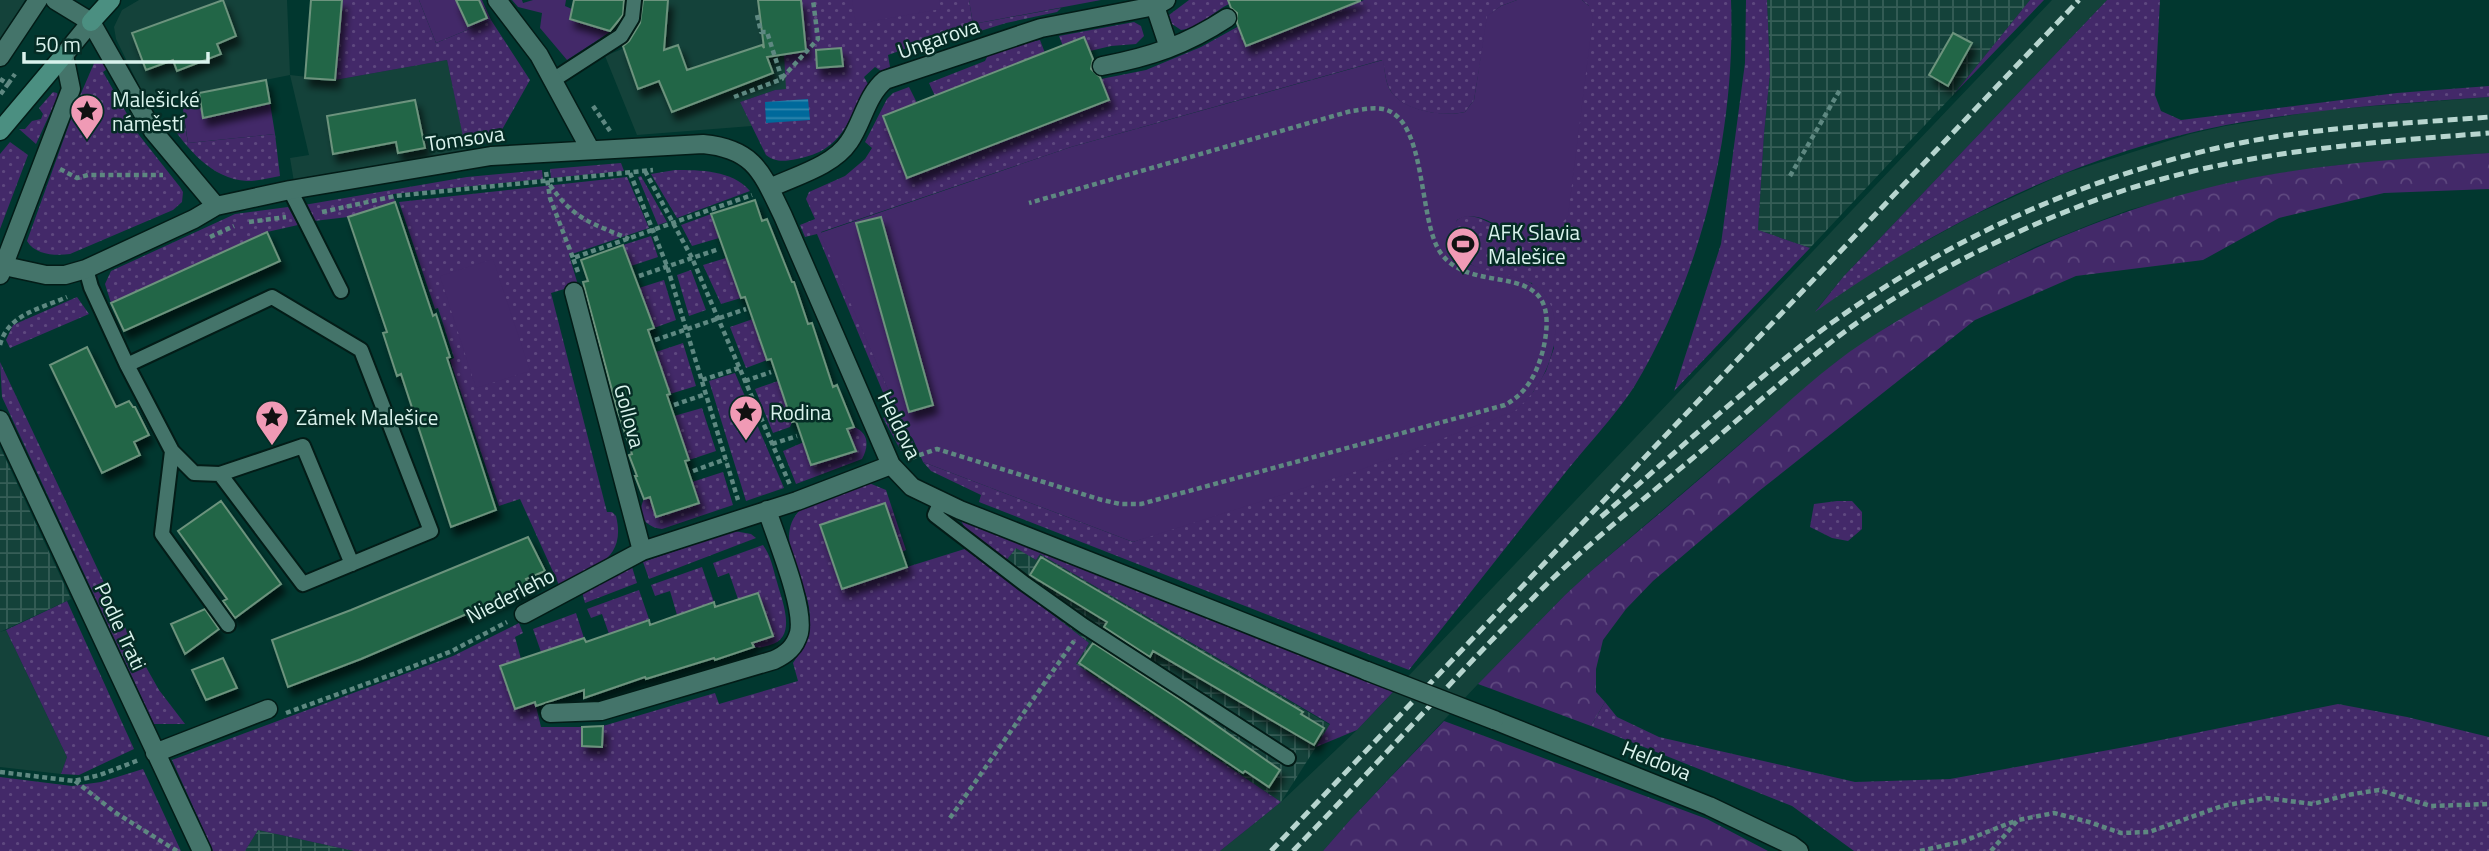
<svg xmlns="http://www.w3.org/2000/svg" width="2489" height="851" font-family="'Titillium Web',sans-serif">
<defs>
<pattern id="industrial-grid" width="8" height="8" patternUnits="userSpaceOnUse" patternTransform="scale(1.75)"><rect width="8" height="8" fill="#14423a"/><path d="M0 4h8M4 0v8" fill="none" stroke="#365e57"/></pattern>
<pattern id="grass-dots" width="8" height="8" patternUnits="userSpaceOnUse" patternTransform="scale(1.75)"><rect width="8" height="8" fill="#432969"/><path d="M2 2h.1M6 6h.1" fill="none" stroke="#5e487f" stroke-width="1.8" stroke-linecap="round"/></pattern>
<pattern id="forest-crowns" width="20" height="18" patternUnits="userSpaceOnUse" patternTransform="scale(1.75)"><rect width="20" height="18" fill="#432969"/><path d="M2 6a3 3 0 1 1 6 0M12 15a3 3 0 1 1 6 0" fill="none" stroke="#5e487f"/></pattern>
<pattern id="water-rules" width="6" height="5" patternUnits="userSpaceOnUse" patternTransform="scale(1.75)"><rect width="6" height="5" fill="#00699b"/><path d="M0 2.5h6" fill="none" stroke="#3186ae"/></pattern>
<filter id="shadow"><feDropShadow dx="4.5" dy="8" stdDeviation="3.5" flood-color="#0009"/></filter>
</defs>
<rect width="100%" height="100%" fill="#01372f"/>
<path fill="#14423a" d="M0,0H25L0,45Z
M139,0H287L290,75L335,80L447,60L467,152L294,182L290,158L309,155L290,75L148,104L116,39L114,27L122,10Z
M644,0H801L803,22L784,54L787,89L775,90L740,102L752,126L637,135L605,56L639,42Z
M2052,0H2107L1843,277L1817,309L1886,263L1972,216L2063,174L2190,134L2225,126L2323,110L2489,97V153L2339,165L2269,175L2225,184L2129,210L2094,223L2035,247L1972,279L1890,325L1836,362L1591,571L1565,595L1478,684L1350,820L1323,851H1220L1281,802L1357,730Z
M6,630L67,757L61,774L0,767V632Z"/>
<path fill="url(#industrial-grid)" d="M1767,0H2030L1954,94L1810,248L1758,230L1764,134L1770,73Z
M0,447L71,599L0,632Z
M1016,547L1036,560L1040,554L1330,725L1281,802L1075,664L1089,643L998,572Z
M258,830L354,851H245Z"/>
<path fill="url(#grass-dots)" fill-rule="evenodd" d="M340,0H419L436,43L491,20L530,80L495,142L465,146L447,60L335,80Z
M801,0H969L973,24L1061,8L1057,12L1006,23L961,37L958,30L888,55L890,67L881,71L875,67L864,77L868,84C847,121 844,150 797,159C785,161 776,163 766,155L740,102L775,90L786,89L784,54L794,52L781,24L803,21ZM841,48L843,66L818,68L817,50Z
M1189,0H1228L1229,4C1214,11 1198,29 1181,30L1172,24L1169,15Z
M1364,0H1517L1501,6L1488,16L1474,100L1465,112C1443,117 1400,112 1389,88C1385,80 1385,68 1382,60L1071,147L821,232L906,431L916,447L901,451L883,418L892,414L817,234L805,237L800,225L815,219L806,199L809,192L845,176L865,159L872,148L865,142L887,99L893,93L909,87L917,103L883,116L907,178L1108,100L1101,79L1146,70L1201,47L1239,26L1246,46Z
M1582,0H1731C1736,132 1702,274 1634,387C1615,416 1583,450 1561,478C1510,542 1460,606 1409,670L979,502L981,495L931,471L923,462L1133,542L1533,392L1546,371L1554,348L1532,283C1512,277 1486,275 1469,263C1453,253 1444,216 1468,216C1480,216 1493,225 1504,230L1589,6Z
M1746,0H1767L1770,73L1764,134L1758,230L1810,248L1674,391L1721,244L1745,63Z
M2030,0H2044L1954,94Z
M2107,0H2160L2155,95L2161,111L2181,120L2397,93L2489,86V97C2401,103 2313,109 2226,125C2078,154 1937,225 1815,312L1843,277Z
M1134,22L1141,26L1144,36L1136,44L1111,46L1090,51L1084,38L1063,46L1059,36Z
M1040,40L1045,53L935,96L929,83L985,61L988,55L1019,44Z
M95,61L104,63L107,69L103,72L139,135L180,187L183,192L182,202L173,210L70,254C56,256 35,255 27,241L76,105Z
M53,92L57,93L58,96L36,144L19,129H25L32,121L41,119L43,114L39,108Z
M184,120L188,143L275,134L280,176C270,178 258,181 247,181C211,179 187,148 169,122Z
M10,142L28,155L0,229V154Z
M621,163L624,171L551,178L550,169Z
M542,170L543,179L393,194L395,202L348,217L314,221L304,205L467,177Z
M675,170C700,170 732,170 750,191L677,218L651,174Z
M641,176L667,222L658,225L638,177Z
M627,177L649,228L569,255L578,285L551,293L607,512H612L616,516C627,561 592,568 559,585L520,499L499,506L450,360L454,358L438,308L435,309L399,202Z
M288,207L298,225L267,232L111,303L105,284L111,271L235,214Z
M711,214L719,238L692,246L681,225Z
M651,236L658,257L631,266L623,245Z
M726,258L741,298L721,304L703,265Z
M691,270L706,310L689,316L677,275Z
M664,280L676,320L654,328L639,288Z
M77,297L89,314L10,348L6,340L13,325Z
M753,319L767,360L746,368L730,327Z
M683,343L696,386L670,394L656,352Z
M0,362L133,644L159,690L185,724H154L2,397Z
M735,373L784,488L746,501L709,381Z
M778,381L792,422L790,427L773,433L755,389Z
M702,408L716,451L689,460L674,416Z
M854,427C869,433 869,446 862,459L796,484L783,451L804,442L812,465L855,451L847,429Z
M723,472L733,505L662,529C645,527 636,515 644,499L650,497L657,517L698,503L692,482Z
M869,483L886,490L906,550L902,552L885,503L820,525L907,567L971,547L998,572L1089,643L1076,664L1281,802L1220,851H354L258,830L245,851H213L172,760L453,656L519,623L523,633L515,637L521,659L500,666L515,708L535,702L541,727H583L582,745L603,726L715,693L719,704L798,681L793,663C802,650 810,634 810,618C810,578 765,535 807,504Z
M1837,501H1852L1862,512V529L1848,541L1832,538L1810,527L1814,504Z
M958,516L1393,692L1357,730L1316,747L1330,724L1040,554L1036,560L1016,548L1005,562L967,531Z
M734,531L751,534L756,538L649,579L643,562Z
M763,545C771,556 773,569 777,582C782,601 798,638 770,645C764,647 761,648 754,647L752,643L773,635L758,593L738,599L729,573L718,577L713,563Z
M632,567L637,583L585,603L582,592Z
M702,567L714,602L677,615L670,591L655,596L651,585Z
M639,590L649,619L609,634L602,614L591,618L587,609Z
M67,601L134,749L79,775L61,774L67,757L6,630Z
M576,613L584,638L541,652L533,629Z
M1605,702L1617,717L1659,737L1855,782L1950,779L2136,745L2338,704L2407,717L2489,737V851H1854L1792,806L1591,726Z
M143,769L181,851H0V777L72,786L101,782Z"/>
<path fill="url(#forest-crowns)" d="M2489,153V189L2384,193L2279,218L2203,260L2076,276L1975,320L1759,491L1653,581L1626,609L1603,640L1596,669V692L1605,702L1591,726L1478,684L1565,595L1591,571C1645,526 1699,480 1752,434C1780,410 1807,384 1836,362C1871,335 1910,313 1948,292C2048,237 2155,195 2268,175C2341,162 2416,158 2489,153Z
M1444,721L1707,819L1768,851H1323L1350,820Z"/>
<path fill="#432969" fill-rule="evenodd" d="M419,0H482L491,20L436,43Z
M512,0H522L523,3L533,0H566L565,6L572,9L570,19L610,32L567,60L540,28L542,13L518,7Z
M852,0H939L941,9L856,24Z
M969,0H1101L973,24Z
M1517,0H1582L1589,6L1593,17L1568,216C1524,271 1491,200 1457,220C1437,278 1506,266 1534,285C1569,308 1555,364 1533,392C1528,399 1521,405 1515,411L1357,471L1133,542L923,462L913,439L906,431L820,233L1071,147L1383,60C1385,69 1385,80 1389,88C1400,111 1443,117 1465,112L1474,100L1487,16L1501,6ZM881,217L933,404L909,411L856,224Z
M199,93L204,118L270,103L275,134L188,143L181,96Z
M493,259L530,371L476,388L440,276Z"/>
<path fill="url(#water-rules)" d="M808,99L810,120L766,123L765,102Z"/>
<path fill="#246647" stroke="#6c937d" stroke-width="2" filter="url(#shadow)" d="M223,0L236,36L217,44L221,54L177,71L173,60L146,70L132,33Z
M311,0H342L335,80L305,78Z
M456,0H479L487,18L468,26Z
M574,0H624L623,15L610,31L570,19Z
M643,0H668L664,50L678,45L687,70L762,45L764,48L758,0H801L806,51L767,57L773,73L672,112L659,81L638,89L623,46L629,41L640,23Z
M1228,0H1360V1L1246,46L1237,23V13L1231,8Z
M1953,33L1972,43L1948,86L1929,75Z
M1084,37L1093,59L1091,69L1100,77L1109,100L907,178L883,116Z
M841,48L843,66L817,68L816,50Z
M266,80L270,103L203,118L199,93Z
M415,100L425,148L398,153L396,142L333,154L327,116Z
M755,200L762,221L767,219L792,282H794L808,324L812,323L833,387L837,385L854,427L847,429L856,451L811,465L796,421L792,422L771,359L767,360L745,297L741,298L711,214Z
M395,202L433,316L436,314L450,357L447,358L496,510L451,527L401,374L397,376L383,333L387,332L348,217Z
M881,217L933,405L909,412L856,223Z
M267,232L280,261L124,331L111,303Z
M623,245L654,328L648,330L670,394L667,395L689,460L685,461L699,503L656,517L650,497L644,499L635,476H637L629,455L632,454L617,409L583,282L588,281L581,260Z
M87,347L116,407L129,401L133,407H135L149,435L134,442L140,455L102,473L50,365Z
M221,501L281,584L235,618L223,601L227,599L178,531Z
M885,503L907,567L842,589L820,525Z
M528,537L545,571L526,579L530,587L361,659L288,687L272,640L351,610Z
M1041,557L1303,712L1301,714L1324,728L1314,745L1153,651L1150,657L1104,627L1107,622L1030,575Z
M758,593L773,636L752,643L754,647L715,660L714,658L646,679L645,677L584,698V690L536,706L535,702L515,709L500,666L584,638L586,642L649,620L650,625L714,602L715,607Z
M205,609L219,629L185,654L171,624Z
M1093,643L1179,699L1280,770L1269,787L1245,771L1243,773L1079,663Z
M223,658L237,688L206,700L192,670Z
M603,726L602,747L582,746V727Z"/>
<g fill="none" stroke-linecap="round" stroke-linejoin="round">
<g stroke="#031c17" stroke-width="18">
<path id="service" d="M553,80L621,36L632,18L634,0
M290,190L341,291
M86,269L91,287L127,365L172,451L162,534L228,625
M127,365L272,297L361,350L431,531L303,584L220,474L194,473L172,451
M220,474L303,446L352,564
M941,501L935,515L1025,584L1084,626L1288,758"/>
</g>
<g stroke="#031c17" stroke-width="21">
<path id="minor" d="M55,0L91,22L153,131L216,206L290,190L491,156L703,144C755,149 762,173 783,216L891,465L912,487L960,510L1367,671
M497,0L539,55L590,149
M1155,6L1169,48
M0,57L38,0
M1102,66C1150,57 1186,45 1227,18
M770,188C795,176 833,166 849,142C863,122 866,96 885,80L1041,28L1155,6L1166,0
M0,265L46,275H65L86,269L194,219L216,206
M0,275L71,89L64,55
M574,292L642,551
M0,420L202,851
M524,614L642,551L797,501L891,465
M550,713L601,711L774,660C787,654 795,647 799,633C805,607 776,538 767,510
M1494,720L1709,806L1791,845L1799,851
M155,753L268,709"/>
</g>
<g stroke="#031c17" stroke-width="21">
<path id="tertiary" d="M64,55L91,22"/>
</g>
<g stroke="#031c17" stroke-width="21">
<path id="secondary" d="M91,22L111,0
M0,131L64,55"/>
</g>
<path stroke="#5e8881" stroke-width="4.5" stroke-dasharray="5 3.5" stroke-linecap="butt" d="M782,78L818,39L813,0
M0,79L8,84L0,95
M8,84L15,74
M734,97L782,79L767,32H761L757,15
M593,106L610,131
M60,169L77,178L88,175H163
M645,171L692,258L790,485
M546,172L550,198L573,258
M630,173L667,266L738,500
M1790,176L1841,88
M550,185C574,220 592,223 629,239
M322,212L395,196L653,170
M249,222L286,217
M210,237L234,226
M578,272L573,258L752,195
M639,276L719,249
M655,340L746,309
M0,345C8,314 40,309 67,297
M702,380L739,368
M745,381L771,372
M674,405L706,394
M772,444L797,436
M911,458L937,449L1102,500L1120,504H1141L1505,405C1527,393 1537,373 1543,350C1566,251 1473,301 1440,252C1418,219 1427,118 1383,109C1372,107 1361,110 1351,111L1029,203
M693,471L726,459
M286,713L396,673L452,651L507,622
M0,772L74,781L100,775L139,760
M75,781L116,813L177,851
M950,818L1074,641
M1920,851L1964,841L2015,821
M1991,851L2018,820L2054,813L2089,822L2121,833L2149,832L2222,806L2266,798L2313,804L2347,795L2379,790L2431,806L2489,804"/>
<use href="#service" stroke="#44746a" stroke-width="14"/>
<use href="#minor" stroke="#44746a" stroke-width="18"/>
<use href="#tertiary" stroke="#44746a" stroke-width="18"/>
<use href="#secondary" stroke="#4b8f81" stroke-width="18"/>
<path stroke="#b7d5cf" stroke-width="5" stroke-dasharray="10 5" stroke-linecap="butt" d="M1601,517C1667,460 1733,399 1802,345C1926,249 2073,180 2226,146C2312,127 2401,124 2489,117
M1271,851L2079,0
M1293,851C1379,763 1460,670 1548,583C1600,533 1658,488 1713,441C1757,403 1800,365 1847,330C1925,273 2033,220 2125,190C2247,151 2363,143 2489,133"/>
<g stroke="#031c17" stroke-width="21" stroke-linecap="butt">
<path id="minor-bridge" d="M1367,671L1494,720"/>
</g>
<use href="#minor-bridge" stroke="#44746a" stroke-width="18"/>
</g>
<defs>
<g id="sight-pin" transform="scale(1.75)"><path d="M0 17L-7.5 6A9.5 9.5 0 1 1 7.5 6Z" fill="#f09ab5" stroke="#052c25"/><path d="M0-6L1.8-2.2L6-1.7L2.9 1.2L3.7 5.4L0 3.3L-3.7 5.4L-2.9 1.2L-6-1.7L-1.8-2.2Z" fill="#111"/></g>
<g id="stadium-pin" transform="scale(1.75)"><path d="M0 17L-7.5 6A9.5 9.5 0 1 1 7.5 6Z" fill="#f09ab5" stroke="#052c25"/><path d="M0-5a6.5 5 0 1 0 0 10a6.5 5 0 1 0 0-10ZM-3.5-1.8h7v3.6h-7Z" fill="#111"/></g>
</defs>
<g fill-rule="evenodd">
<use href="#sight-pin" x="87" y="111"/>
<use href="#stadium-pin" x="1463" y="244"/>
<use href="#sight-pin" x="746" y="412"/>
<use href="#sight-pin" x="272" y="417"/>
</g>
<g text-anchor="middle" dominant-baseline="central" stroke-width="5" stroke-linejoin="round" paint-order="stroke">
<g font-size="21" fill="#daf3ed" stroke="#052c25">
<text transform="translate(938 38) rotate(-19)">Ungarova</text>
<text transform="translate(465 138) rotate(-8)">Tomsova</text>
<text transform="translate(630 416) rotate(75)">Gollova</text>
<text transform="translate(900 425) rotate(64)">Heldova</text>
<text transform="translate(510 595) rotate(-27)">Niederleho</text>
<text transform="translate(121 626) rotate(65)">Podle Trati</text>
<text transform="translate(1657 760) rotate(22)">Heldova</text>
</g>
<g font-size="21" fill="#daf3ed" stroke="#052c25" text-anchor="start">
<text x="112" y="99">Malešické<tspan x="112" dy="24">náměstí</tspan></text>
<text x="1488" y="232">AFK Slavia<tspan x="1488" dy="24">Malešice</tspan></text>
<text x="770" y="412">Rodina</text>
<text x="296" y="417">Zámek Malešice</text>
</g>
</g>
<path d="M24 52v10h184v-10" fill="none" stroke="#daf3ed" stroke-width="3.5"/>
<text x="35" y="52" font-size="21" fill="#daf3ed" stroke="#052c25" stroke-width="5" paint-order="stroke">50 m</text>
</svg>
